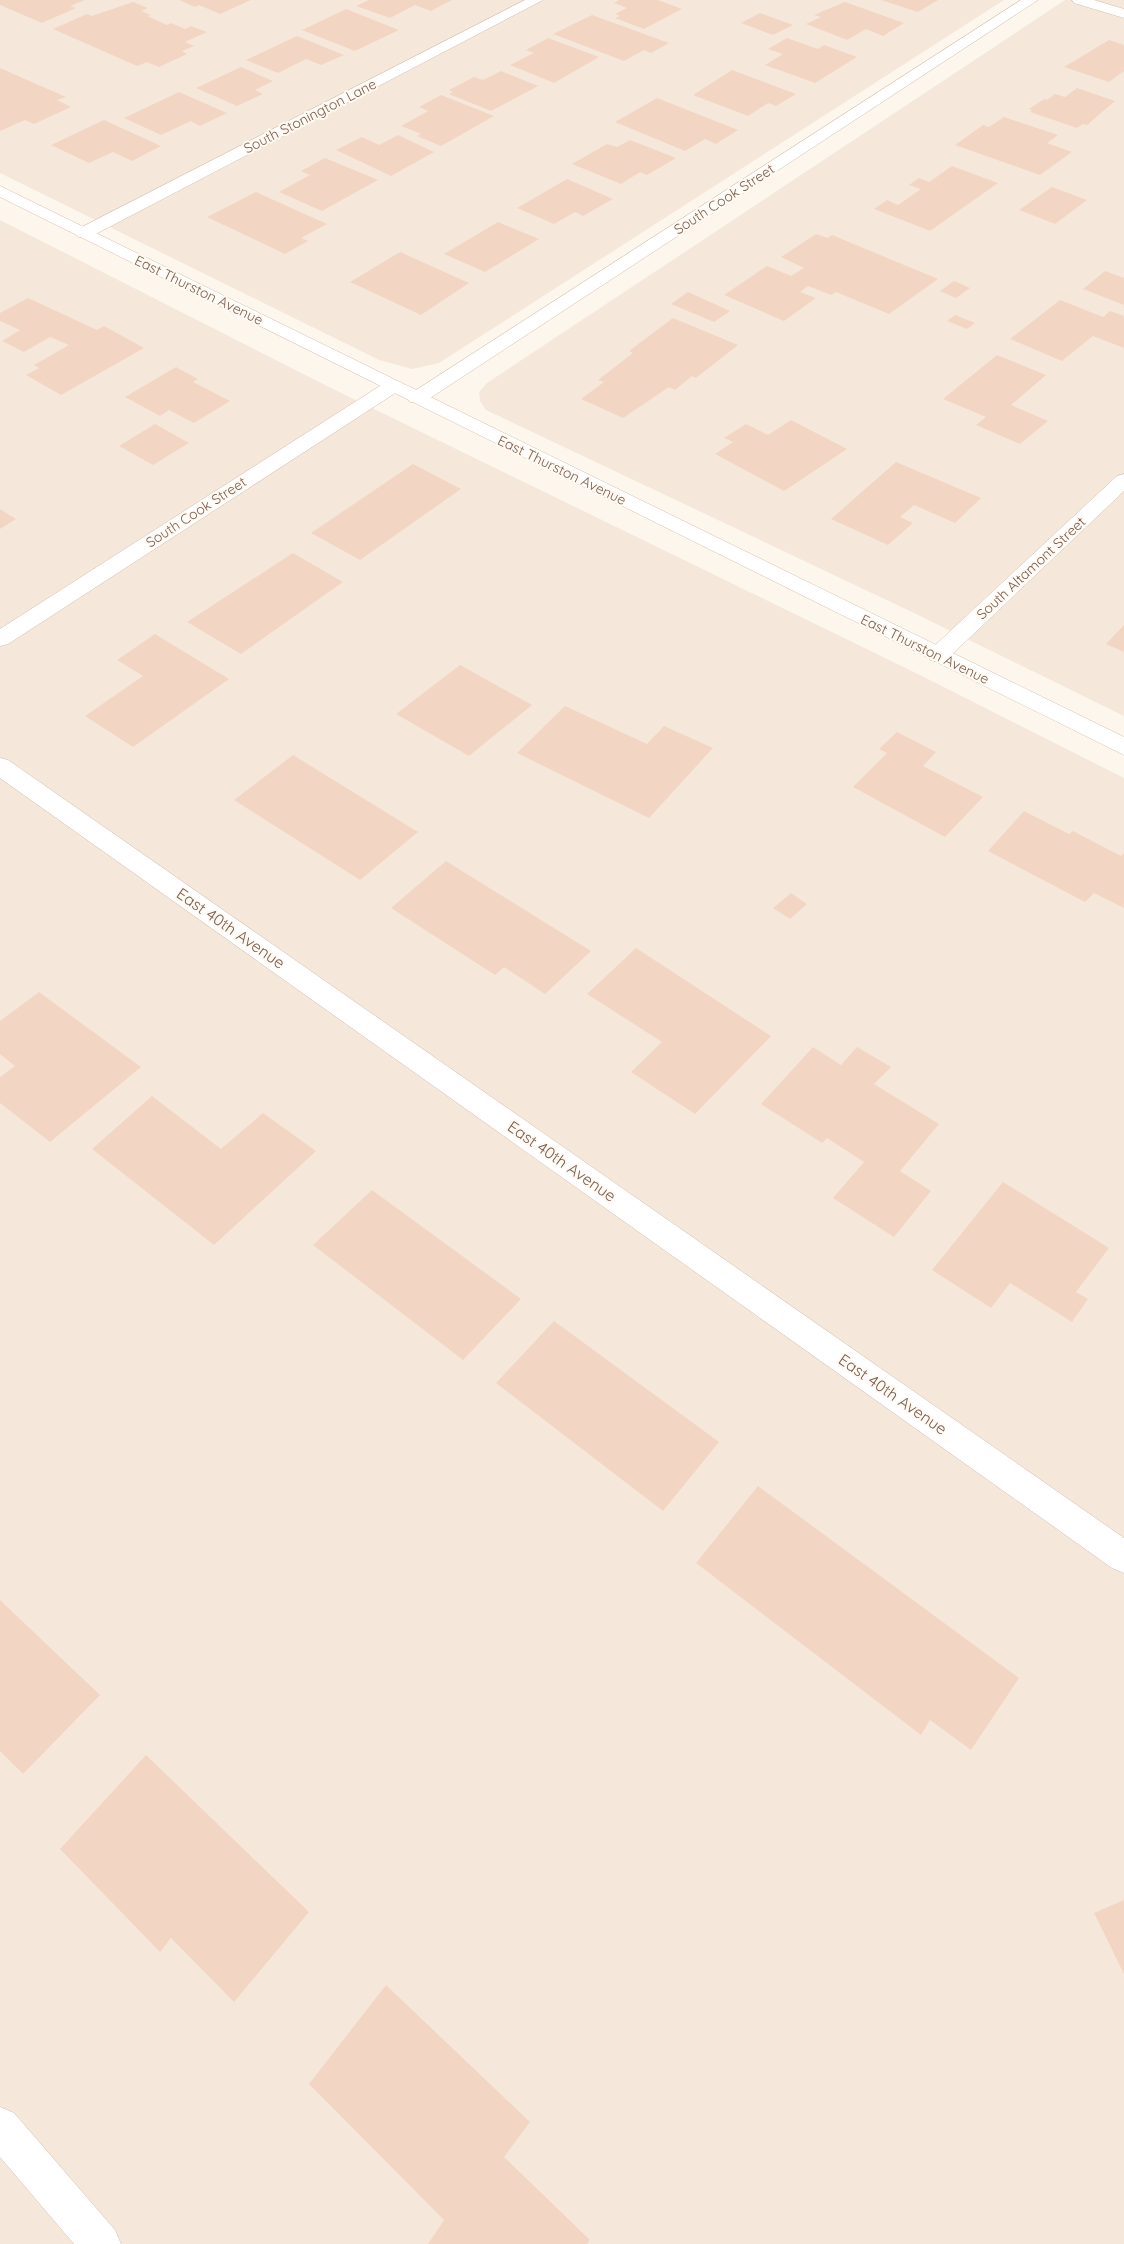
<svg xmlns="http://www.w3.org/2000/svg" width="1124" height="2244" font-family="Quicksand,sans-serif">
<rect width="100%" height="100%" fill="#fdf6ec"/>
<path fill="#f5e8da" d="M0,0H1004L439,363L412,369L379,360L0,173Z
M1065,0H1124V716L914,613L486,410L480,401L479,392L487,383Z
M0,220L329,387L920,675L1124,778V2244H0Z"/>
<path fill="#f3d5c3" d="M0,0H85L70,6L76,8L42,23L0,5Z
M179,0H251L220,14L199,5L195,7Z
M369,0H452L431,11L415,5L390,18L356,6Z
M619,0H658L682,9L644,29L615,18L620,16L615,14L627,8L614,3Z
M881,0H938L918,12Z
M133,2L148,8L141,11L151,15L147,16L167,25L171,23L185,29L191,26L207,32L185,42L194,46L182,51L187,54L159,67L147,62L137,66L53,29L87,14L92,16Z
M845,2L904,23L883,36L866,29L847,40L806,24L821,17L814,15Z
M346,9L399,30L355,51L302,30Z
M760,13L793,25L773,35L741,23Z
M592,15L669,43L651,53L644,50L624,61L553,34Z
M297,36L344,55L321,65L306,59L278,73L246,60Z
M548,38L599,57L554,83L510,65L534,53L526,50Z
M787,38L818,49L824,45L857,57L815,83L765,65L783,54L768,49Z
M1109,40L1124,45V71L1109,82L1064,67Z
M241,67L273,81L255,90L263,94L237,106L196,88Z
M0,68L66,97L57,100L71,107L34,124L25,120L0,131Z
M732,70L796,94L776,106L768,103L748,116L693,95Z
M501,71L538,86L491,111L449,94L453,92L449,90L474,77L483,80Z
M1077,88L1115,101L1087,125L1083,124L1077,128L1030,112L1032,110L1029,109L1044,99L1047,100L1055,94L1065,97Z
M179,92L227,113L200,126L191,121L161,135L124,118Z
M441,95L494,116L441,146L417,136L421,134L401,126L428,111L419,107Z
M657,98L738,130L716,144L705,139L685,151L615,122Z
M1004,117L1058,135L1047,143L1072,152L1040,175L955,145L983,125L989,127Z
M104,120L161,146L132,161L113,152L89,163L51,145Z
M398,135L434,152L391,176L336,150L362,137L379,145Z
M630,140L676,158L647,175L640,172L621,184L572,164L607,144L617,147Z
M325,158L378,180L322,211L279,192L310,175L301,171Z
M952,166L998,183L930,231L874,209L887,200L898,205L921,189L909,185L919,178L929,182Z
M567,179L613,199L583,216L575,212L554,224L517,208Z
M1052,187L1087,200L1055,224L1019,210Z
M256,192L327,224L301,238L308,241L285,254L207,217Z
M498,222L539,239L485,272L444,254Z
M816,234L828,238L832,235L938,279L889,314L836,292L831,295L808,286L800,292L816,298L784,321L724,295L767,266L791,276L804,268L781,257Z
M400,252L469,283L421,315L350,282Z
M1105,271L1124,278V305L1083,289Z
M954,281L970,288L956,298L940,291Z
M688,292L730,311L714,322L671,304Z
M28,298L97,330L104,326L144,348L61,395L26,375L39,368L34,365L69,345L50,337L24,352L2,341L20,330L0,321V313Z
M1060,300L1103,317L1110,311L1124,316V348L1093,336L1062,361L1010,339Z
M955,315L975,323L967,329L947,321Z
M673,318L738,345L696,378L692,376L675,390L669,387L623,418L581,399L604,382L598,380L633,353L629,351Z
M997,355L1046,375L1011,405L1048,421L1020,444L976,425L986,417L943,399Z
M176,367L198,379L193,382L230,401L194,423L169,410L160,416L125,397Z
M791,420L847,449L784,491L715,454L733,442L724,438L746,424L768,435Z
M155,424L189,443L153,465L119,446Z
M896,462L981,498L955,523L914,505L900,517L913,523L888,545L831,519Z
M413,464L461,489L360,560L311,533Z
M0,509L16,519L0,529Z
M293,553L343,582L241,654L187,622Z
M1124,625V652L1106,644Z
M155,634L229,679L133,747L85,716L143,676L117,660Z
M460,665L532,705L469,756L396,714Z
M565,706L647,744L664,726L713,748L649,818L517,753Z
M897,732L936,752L923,766L983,797L945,837L853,787L887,753L879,749Z
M293,755L418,832L360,880L234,800Z
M1024,811L1069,834L1073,831L1121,856L1124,853V908L1094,893L1085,902L988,851Z
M446,861L591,951L545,994L504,967L495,975L391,908Z
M791,893L807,904L790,919L773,908Z
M636,948L771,1036L695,1114L631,1072L662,1042L587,994Z
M39,992L141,1067L50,1142L0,1103V1077L15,1066L0,1054V1021Z
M813,1047L841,1065L857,1047L891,1067L874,1084L939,1124L900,1171L931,1191L894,1237L833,1198L864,1162L827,1138L822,1143L761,1104Z
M152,1096L221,1149L263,1113L316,1151L214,1245L92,1149Z
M1003,1182L1109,1248L1076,1292L1088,1299L1072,1322L1010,1283L991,1308L932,1270Z
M372,1190L521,1299L463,1360L313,1245Z
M554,1321L719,1442L663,1511L496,1383Z
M758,1486L1019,1678L971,1750L930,1720L921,1735L696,1563Z
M0,1600L100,1695L23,1774L0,1751Z
M146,1755L309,1912L234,2002L171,1938L160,1952L60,1849Z
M1124,1900V1974L1094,1913Z
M386,1985L530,2122L504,2157L590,2240L587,2244H428L444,2220L309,2084Z"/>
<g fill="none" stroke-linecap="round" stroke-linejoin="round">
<g stroke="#d1beb0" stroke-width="1">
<path id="street" d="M525,0H543L90,237H78L75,233L78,229Z
M1021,0H1038L424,402H410L407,398L410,394Z
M1072,0H1094L1124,9V18L1074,3Z
M393,380L400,382L402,386L400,390L8,644L0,646V629L386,382Z
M1124,474V491L946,660L938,662L930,660L927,655L930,650L1117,476Z
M0,758L8,760L1124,1538V1573L1112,1568L0,778Z
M0,2107L14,2113L115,2230L121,2244H74L0,2157Z"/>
</g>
<g stroke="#d6c0b0" stroke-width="1">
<path id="secondary" d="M0,186L1124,737V755L0,197Z"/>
</g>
<use href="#street" fill="#fff" fill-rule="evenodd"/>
<use href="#secondary" fill="#fff" fill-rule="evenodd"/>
</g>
<g text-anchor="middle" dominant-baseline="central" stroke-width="4" stroke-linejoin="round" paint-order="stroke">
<g font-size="14" fill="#7a5c4d" stroke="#fffaf3">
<text transform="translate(310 116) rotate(-27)">South Stonington Lane</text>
<text transform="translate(724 199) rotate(-33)">South Cook Street</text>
<text transform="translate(199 290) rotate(26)">East Thurston Avenue</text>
<text transform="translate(562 470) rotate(26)">East Thurston Avenue</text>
<text transform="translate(196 512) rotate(-33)">South Cook Street</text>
<text transform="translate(1031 568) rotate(-43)">South Altamont Street</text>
<text transform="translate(925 649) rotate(26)">East Thurston Avenue</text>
</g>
<g font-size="16" fill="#7a5c4d" stroke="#fffaf3">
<text transform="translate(231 928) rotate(35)">East 40th Avenue</text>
<text transform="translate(562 1161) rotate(35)">East 40th Avenue</text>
<text transform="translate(893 1394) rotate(35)">East 40th Avenue</text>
</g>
</g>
</svg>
